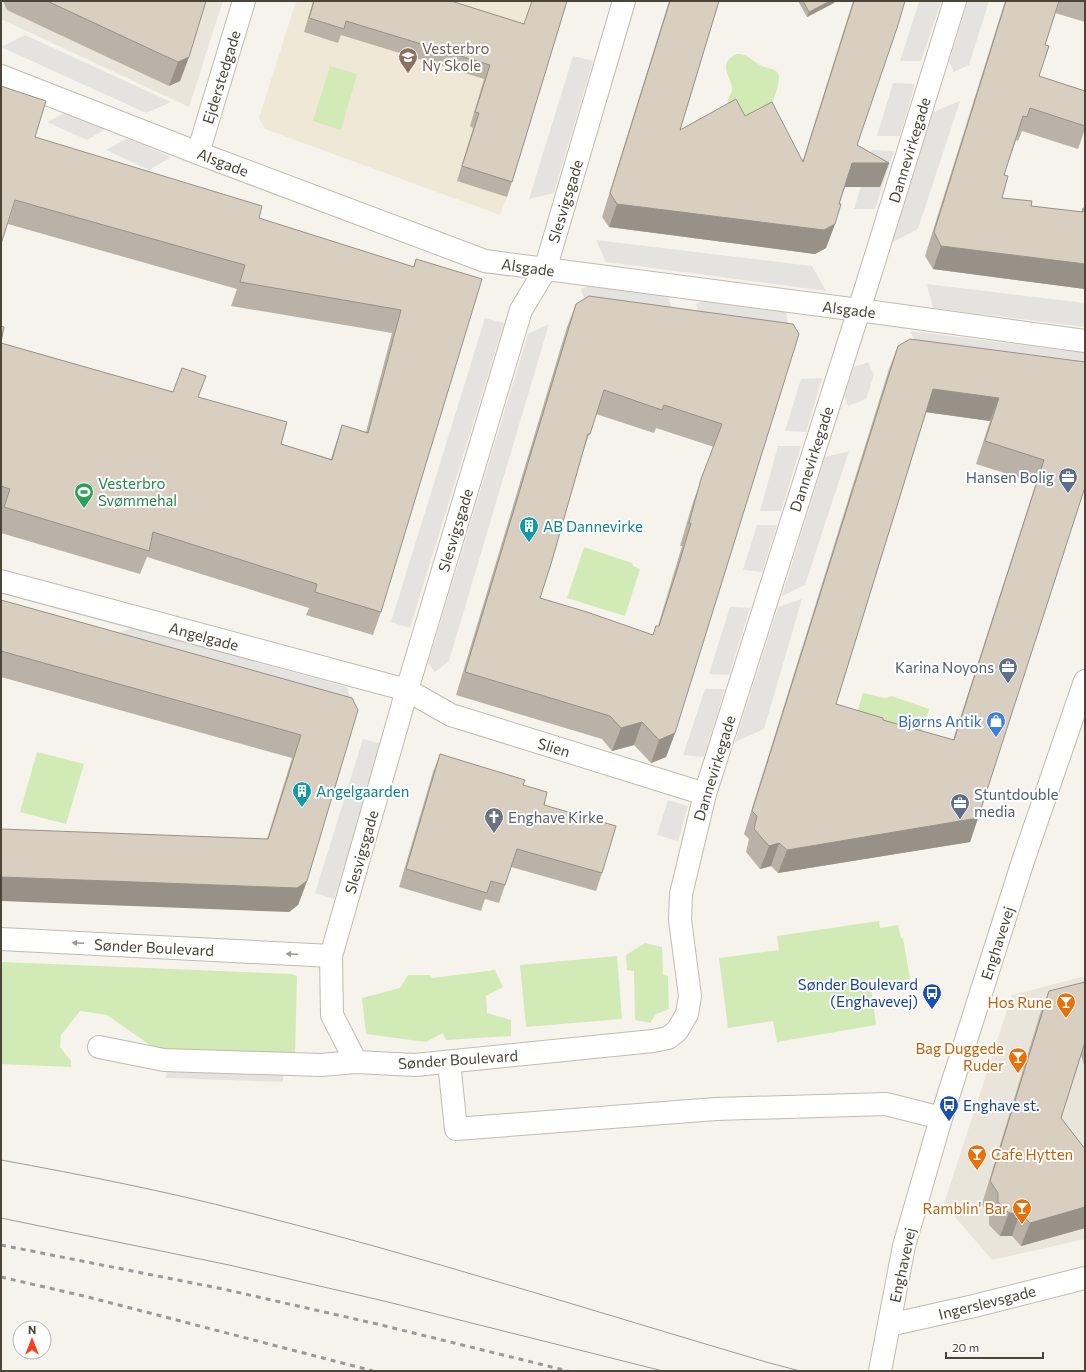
<svg xmlns="http://www.w3.org/2000/svg" width="1086" height="1372" font-family="Commissioner,sans-serif">
<rect width="100%" height="100%" fill="#f6f3ec"/>
<path fill="#eae5da" d="M1,1H223L189,107L1,19Z
M1085,976V1239L992,1260L944,1204L1012,995Z"/>
<path fill="#efe8d6" d="M296,1H566L507,197L500,215L265,129L259,118Z"/>
<path fill="#d2eab5" d="M736,54C746,53 752,60 760,65C765,68 773,68 777,72C783,77 773,103 769,109C766,115 761,119 757,124L728,109C728,106 727,102 728,99C729,96 731,94 732,91C734,79 715,65 736,54Z
M330,66L357,74L341,130L313,121Z
M584,547L632,563L633,566L640,569L625,616L567,598Z
M863,693L885,698L892,696L929,709L917,748L852,729Z
M37,752L84,764L66,824L20,812Z
M879,921L880,928L898,925L901,938H903L910,979L884,983L883,978L870,980L876,1025L777,1042L773,1021L728,1028L719,958L779,950L777,936Z
M645,943L662,947L663,975L668,976L669,1009L656,1014L650,1023L635,1020L634,971L627,970L626,955Z
M617,956L622,1019L526,1027L520,965Z
M1,962L291,974L297,976L295,1057L163,1054L107,1015L80,1011L61,1035L60,1047L71,1061V1067L1,1064Z
M495,970L503,987L486,996L487,1013L511,1020V1036L446,1040L443,1033L426,1042L366,1034L362,998L400,988L408,975H430L432,978Z"/>
<path fill="#e5e3e0" d="M968,1H989L969,65L954,72L949,62Z
M919,2H941L921,61H900Z
M25,35L171,102L146,113L1,47Z
M573,56L593,61L554,193L529,199Z
M893,83L915,84L900,136H877Z
M960,101L918,229L891,243L933,112Z
M68,111L107,128L87,140L47,122Z
M128,138L171,157L149,170L106,150Z
M872,150L894,151L875,209H854Z
M596,240L812,266L826,291L606,262Z
M927,284L1085,303V327L933,308Z
M591,285L668,296L676,320L587,309L581,289Z
M707,300L786,312L790,334L702,324L696,304Z
M485,318L504,323L410,628L391,622Z
M549,324L449,661L435,672L428,663L528,334Z
M910,331L1085,353V375L922,353Z
M868,362L874,375L866,399L848,406L844,395L854,367Z
M822,378L806,432L785,431L801,379Z
M778,446H801L781,511H760Z
M849,451L805,585L782,596L825,457Z
M757,525H777L762,572L743,570Z
M802,599L764,729L735,742L778,607Z
M730,607L750,608L729,675L709,674Z
M132,628L347,687L354,711L113,635Z
M705,689H725L704,757L683,755Z
M363,739L382,744L334,899L315,893Z
M668,800L688,806L678,841L657,835Z
M167,1069L283,1073V1082L166,1078Z"/>
<g fill="none" stroke-linecap="round" stroke-linejoin="round">
<g stroke="#c2bbae" stroke-width="24">
<path id="minor" d="M1,76L198,153L485,261L859,310L1085,341
M198,153L244,1
M1,581L407,690L451,715L705,794
M1,939L331,956
M99,1047L164,1060L321,1065L356,1062L415,1065L653,1041L668,1038L677,1031L687,1014L690,996L680,920L681,894L705,794L859,310L955,1
M356,1062L332,1015L331,956L407,690L521,310L545,270L624,1
M449,1062L456,1129L716,1109L886,1104L941,1118
M889,1325L974,1306L1085,1278
M880,1371L904,1246L939,1125L1023,861L1085,681"/>
</g>
<use href="#minor" stroke="#fff" stroke-width="22"/>
<path stroke="#9a9a9a" stroke-width="1" d="M1,1160C83,1175 165,1191 246,1212C421,1256 593,1311 766,1362L800,1371
M1,1218L229,1265L384,1301L663,1371"/>
<path stroke="#9a9a9a" stroke-width="3" stroke-dasharray="5 5" stroke-linecap="butt" d="M1,1245L223,1289L377,1324L568,1371
M1,1277L88,1297L373,1371"/>
</g>
<path fill="#bab2a6" fill-rule="evenodd" d="M3,1H206L189,57L180,81L169,86L7,10Z
M313,1H451L524,24L532,1H567L512,182L507,197L457,181L473,128L470,126L484,79L341,35L338,43L304,32Z
M669,1H719L680,130L745,116L803,160L853,1H905L857,145L889,163L880,187H845L839,204L835,224L826,248L815,254L609,227L602,217Z
M798,1H835L834,3L807,17Z
M1005,1H1085V22L1055,13L1045,45L1039,76L1085,91V129L1078,149L1022,131L1018,141L1016,140L1004,175L1002,198L1031,206L1081,212L1083,208L1085,289L933,269L925,256Z
M35,137L259,218L413,267L416,259L381,612L373,635L306,615L309,608L147,557L140,574L1,533V343L173,392L182,368L198,397L281,444L331,459L334,449L342,425L366,432L392,333L231,306L237,289L8,224Z
M576,304L793,324L675,733L666,757L651,763L634,745L612,751L602,739L456,695L567,327ZM596,414L654,433L656,428L714,447L693,502L680,546H682L658,626H656L653,635L540,598L583,452Z
M898,346L1085,362L978,818L970,842L778,873L771,866L760,869L746,852L749,839L744,834L889,369ZM926,412L990,421L976,464L1036,483L953,740L883,720L836,704Z
M1,600L352,698L307,881L298,905L289,912L267,839L292,758L1,677Z
M440,754L523,785L544,805L602,873L596,891L511,867L499,903L485,899L481,911L399,887L433,772Z
M1085,982V1068L1081,1055L1061,1118L1085,1149V1228L1021,1246L1012,1236H1000L989,1225V1216L982,1204L1040,1014L1049,991Z"/>
<path fill="#979187" d="M830,1H835L834,3L807,17L809,12Z
M189,57L180,81L169,86L178,62Z
M852,163H889L880,187H844Z
M617,204L835,224L826,248L815,254L609,227Z
M941,246L1085,264V289L933,269Z
M933,389L999,398L990,421L925,412Z
M642,722L634,745L612,751L621,728Z
M675,733L666,757L651,763L659,740Z
M978,818L970,842L778,873L787,850Z
M779,843L771,866L760,869L769,846Z
M1,877L307,881L298,905L289,912L1,901Z
M1085,1207V1228L1021,1246L1030,1223Z
M1009,1213H1020L1012,1236H1000Z"/>
<path fill="#d8cfc1" stroke="#979187" fill-rule="evenodd" d="M47,1H206L189,57L178,62Z
M314,1H451L524,24L532,1H567L512,182L462,166L479,113L475,112L490,65L346,21L344,29L309,18Z
M670,1H719L680,130L736,99L745,116L772,102L803,162L854,1H905L897,28L857,145L889,163H852L839,204H841L835,224L824,230L617,204L610,193Z
M803,1H830L809,12Z
M1006,1H1059L1045,45L1049,46L1039,76L1085,91V126L1030,108L1027,117L1023,116L1004,175L1008,176L1002,198L1032,201L1031,206L1083,212V208H1085V264L941,246L934,232Z
M1,86L46,101L35,137L262,206L259,218L414,267L416,259L482,279L381,612L315,592L317,584L153,532L149,551L4,507L10,489L1,486V343L173,392L182,368L206,376L198,397L287,422L281,444L332,460L342,425L368,433L401,310L240,282L245,265L15,200L1,244Z
M589,296L793,324L799,334L675,733L659,740L642,722L621,728L610,716L465,672L576,304ZM604,390L662,410L664,405L722,424L701,479L689,523H691L677,570L659,626H656L653,635L587,612L540,598L551,564L588,434H590Z
M1,326L4,327L1,342Z
M910,339L1085,362V487L978,818L787,850L779,843L769,846L754,829L757,816L752,811L898,346ZM933,389L999,398L985,441L1044,460L954,740L883,720V718L836,704Z
M1,600L352,698L358,710L307,881L297,888L1,877V829L268,839L301,735L1,651Z
M440,754L525,780L523,785L547,792L544,805L616,826L602,873L517,849L505,885L491,881L487,893L406,869Z
M1085,982V1042L1061,1118L1085,1149V1207L1030,1223L1020,1213H1009L998,1202V1193L990,1181L1049,991Z"/>
<defs><path id="oneway-solid" d="M-6-.8H1V-3.2L6.5 0L1 3.2V.8H-6Z"/></defs>
<g fill="#9c9892">
<use href="#oneway-solid" transform="translate(78 943) rotate(-177)"/>
<use href="#oneway-solid" transform="translate(292 954) rotate(-177)"/>
</g>
<defs>
<g id="school-pin" transform="scale(1)"><path d="M0 17L-7.5 6A9.5 9.5 0 1 1 7.5 6Z" fill="#8d6e63" stroke="#fff"/><path d="M0-5L7-2L0 1L-7-2ZM-4 1L0 2.5L4 1V4Q0 6-4 4Z" fill="#fff"/></g>
<g id="office-pin" transform="scale(1)"><path d="M0 17L-7.5 6A9.5 9.5 0 1 1 7.5 6Z" fill="#5c6f8a" stroke="#fff"/><path d="M-6-3h4V-5.5h4V-3h4V5H-6ZM-1-4.5V-3h2v-1.5ZM-6 0V1H6V0Z" fill="#fff"/></g>
<g id="stadium-pin" transform="scale(1)"><path d="M0 17L-7.5 6A9.5 9.5 0 1 1 7.5 6Z" fill="#2e9e5b" stroke="#fff"/><path d="M0-5a6.5 5 0 1 0 0 10a6.5 5 0 1 0 0-10ZM-3.5-1.8h7v3.6h-7Z" fill="#fff"/></g>
<g id="building-pin" transform="scale(1)"><path d="M0 17L-7.5 6A9.5 9.5 0 1 1 7.5 6Z" fill="#0f9aa8" stroke="#fff"/><path d="M-4-6H4V6H1V3H-1V6H-4ZM-2.5-4.3h1.7v1.8h-1.7ZM.8-4.3h1.7v1.8H.8ZM-2.5-1h1.7V.8h-1.7ZM.8-1h1.7V.8H.8Z" fill="#fff"/></g>
<g id="shop-pin" transform="scale(1)"><path d="M0 17L-7.5 6A9.5 9.5 0 1 1 7.5 6Z" fill="#3f7fe0" stroke="#fff"/><path d="M-5-2.5h2.3a2.7 3.5 0 0 1 5.4 0H5L5.5 6h-11ZM-1.5-2.5h3a1.5 2.3 0 0 0-3 0Z" fill="#fff"/></g>
<g id="church-pin" transform="scale(1)"><path d="M0 17L-7.5 6A9.5 9.5 0 1 1 7.5 6Z" fill="#6b7280" stroke="#fff"/><path d="M-1.2-6h2.4v3.5h3.3v2.4h-3.3V6h-2.4V-.1h-3.3v-2.4h3.3Z" fill="#fff"/></g>
<g id="bus-pin" transform="scale(1)"><path d="M0 17L-7.5 6A9.5 9.5 0 1 1 7.5 6Z" fill="#1a4fb4" stroke="#fff"/><path d="M-5-6H5V4H4V6H2V4H-2V6H-4V4H-5ZM-3.5-4V0h7V-4ZM-3.5 1.2v1.5H-2V1.2ZM2 1.2v1.5H3.5V1.2Z" fill="#fff"/></g>
<g id="bar-pin" transform="scale(1)"><path d="M0 17L-7.5 6A9.5 9.5 0 1 1 7.5 6Z" fill="#e8710a" stroke="#fff"/><path d="M-6-5H6L.8 .8V4.5H3.5V6h-7V4.5H-.8V.8Z" fill="#fff"/></g>
</defs>
<g fill-rule="evenodd">
<use href="#school-pin" x="408" y="57"/>
<use href="#office-pin" x="1068" y="477"/>
<use href="#stadium-pin" x="84" y="492"/>
<use href="#building-pin" x="529" y="526"/>
<use href="#office-pin" x="1008" y="667"/>
<use href="#shop-pin" x="996" y="721"/>
<use href="#building-pin" x="302" y="791"/>
<use href="#office-pin" x="960" y="803"/>
<use href="#church-pin" x="494" y="817"/>
<use href="#bus-pin" x="932" y="993"/>
<use href="#bar-pin" x="1066" y="1002"/>
<use href="#bar-pin" x="1018" y="1057"/>
<use href="#bus-pin" x="949" y="1105"/>
<use href="#bar-pin" x="977" y="1154"/>
<use href="#bar-pin" x="1022" y="1208"/>
</g>
<g text-anchor="middle" dominant-baseline="central" stroke-width="4" stroke-linejoin="round" paint-order="stroke">
<g font-size="15" fill="#785e54" stroke="#fff" text-anchor="start">
<text x="422" y="48">Vesterbro<tspan x="422" dy="17">Ny Skole</tspan></text>
</g>
<g font-size="15" fill="#4b4439" stroke="#fff">
<text transform="translate(221 77) rotate(-73)">Ejderstedgade</text>
<text transform="translate(909 150) rotate(-73)">Dannevirkegade</text>
<text transform="translate(223 162) rotate(21)">Alsgade</text>
<text transform="translate(565 201) rotate(-73)">Slesvigsgade</text>
<text transform="translate(528 267) rotate(8)">Alsgade</text>
<text transform="translate(849 309) rotate(7)">Alsgade</text>
<text transform="translate(811 459) rotate(-72)">Dannevirkegade</text>
<text transform="translate(455 530) rotate(-73)">Slesvigsgade</text>
<text transform="translate(204 636) rotate(15)">Angelgade</text>
<text transform="translate(554 747) rotate(17)">Slien</text>
<text transform="translate(714 768) rotate(-73)">Dannevirkegade</text>
<text transform="translate(361 852) rotate(-74)">Slesvigsgade</text>
<text transform="translate(997 943) rotate(-72)">Enghavevej</text>
<text transform="translate(154 947) rotate(3)">Sønder Boulevard</text>
<text transform="translate(458 1059) rotate(-4)">Sønder Boulevard</text>
<text transform="translate(902 1265) rotate(-78)">Enghavevej</text>
<text transform="translate(987 1302) rotate(-14)">Ingerslevsgade</text>
</g>
<g font-size="15" fill="#4e5e75" stroke="#fff" text-anchor="end">
<text x="1054" y="477">Hansen Bolig</text>
<text x="994" y="667">Karina Noyons</text>
<text x="974" y="794" text-anchor="start">Stuntdouble<tspan x="974" dy="17">media</tspan></text>
</g>
<g font-size="15" fill="#27864d" stroke="#fff" text-anchor="start">
<text x="98" y="483">Vesterbro<tspan x="98" dy="17">Svømmehal</tspan></text>
</g>
<g font-size="15" fill="#0d838f" stroke="#fff" text-anchor="start">
<text x="543" y="526">AB Dannevirke</text>
<text x="316" y="791">Angelgaarden</text>
</g>
<g font-size="15" fill="#366cbe" stroke="#fff" text-anchor="end">
<text x="982" y="721">Bjørns Antik</text>
</g>
<g font-size="15" fill="#5b616d" stroke="#fff" text-anchor="start">
<text x="508" y="817">Enghave Kirke</text>
</g>
<g font-size="15" fill="#164399" stroke="#fff" text-anchor="end">
<text x="918" y="984">Sønder Boulevard<tspan x="918" dy="17">(Enghavevej)</tspan></text>
<text x="963" y="1105" text-anchor="start">Enghave st.</text>
</g>
<g font-size="15" fill="#c56008" stroke="#fff" text-anchor="end">
<text x="1052" y="1002">Hos Rune</text>
<text x="1004" y="1048">Bag Duggede<tspan x="1004" dy="17">Ruder</tspan></text>
<text x="991" y="1154" text-anchor="start">Cafe Hytten</text>
<text x="1008" y="1208">Ramblin' Bar</text>
</g>
</g>
<rect width="1086" height="1372" fill="none" stroke="#4b4439" stroke-width="4"/>
<g transform="translate(32 1340)"><circle r="19" fill="#ffffff" stroke="#b7b4b0"/>
<path d="M0-3L7 15L0 10L-7 15Z" fill="#fc3f1d"/>
<text y="-6" font-size="11" font-weight="bold" text-anchor="middle" fill="#4b4439">N</text>
</g>
<path d="M946 1352v6h97v-6" fill="none" stroke="#4b4439" stroke-width="2"/>
<text x="952" y="1352" font-size="12" fill="#4b4439" stroke="#ffffff" stroke-width="3" paint-order="stroke">20 m</text>
</svg>
